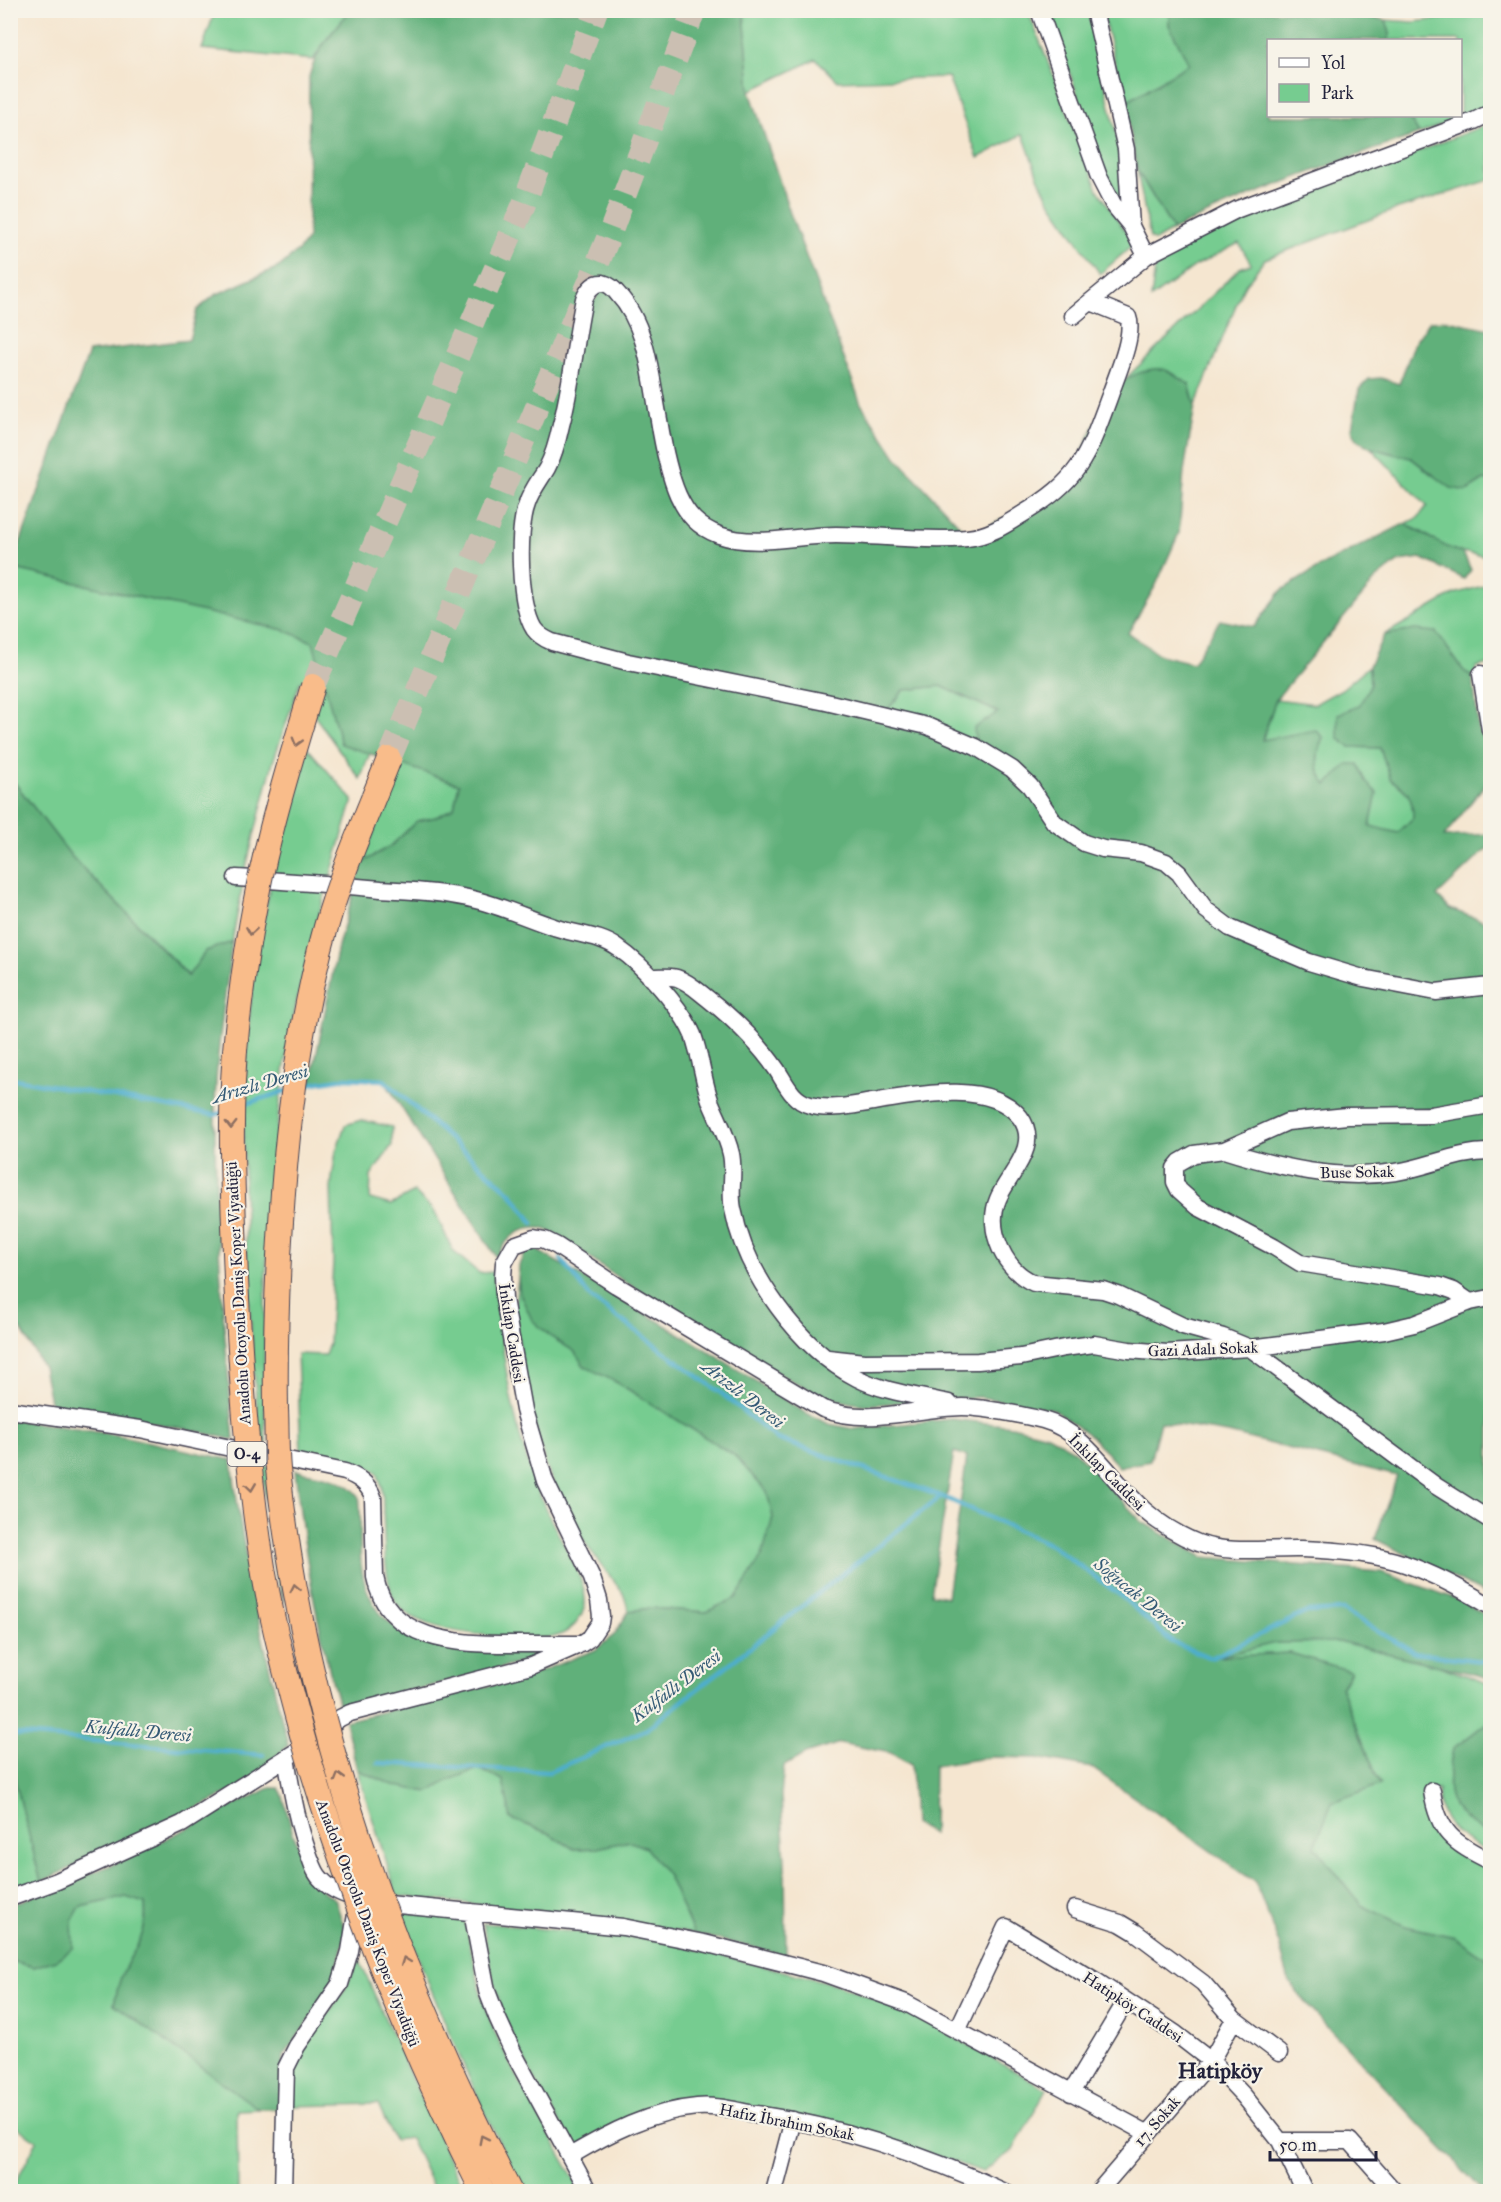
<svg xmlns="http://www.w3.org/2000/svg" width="1501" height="2202" font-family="'IM FELL Great Primer',serif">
<rect width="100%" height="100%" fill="#f7f3e8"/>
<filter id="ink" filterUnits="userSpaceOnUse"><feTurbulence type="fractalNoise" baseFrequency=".0167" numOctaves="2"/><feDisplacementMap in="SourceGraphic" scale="12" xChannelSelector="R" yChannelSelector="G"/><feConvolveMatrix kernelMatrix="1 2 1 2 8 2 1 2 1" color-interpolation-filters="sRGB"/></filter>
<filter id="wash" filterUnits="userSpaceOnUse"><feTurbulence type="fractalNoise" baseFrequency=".008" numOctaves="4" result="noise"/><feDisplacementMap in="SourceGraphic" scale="24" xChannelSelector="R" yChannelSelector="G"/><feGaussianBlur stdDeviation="1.35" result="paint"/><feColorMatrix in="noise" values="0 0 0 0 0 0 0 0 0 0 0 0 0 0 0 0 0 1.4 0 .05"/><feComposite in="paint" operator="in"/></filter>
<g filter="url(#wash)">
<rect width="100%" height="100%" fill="#f5e6d0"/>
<path fill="#76cc90" stroke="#4c7766" stroke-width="1.5" d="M215,11H350L328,37L313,60L202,49Z
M744,11H1028L1098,190L1134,244L1100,274L1049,200L1038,177L1023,134L978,158L948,77L838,81L816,59L750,91Z
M1048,11H1088L1119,146L1122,204L1103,168Z
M1102,11H1169V25L1189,64L1125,103Z
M1490,13V105L1419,134L1408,116H1460V40H1388L1390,34L1386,20L1414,22Z
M1490,123V180L1392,211L1265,259L1243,288L1195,406L1189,384L1147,371L1125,379L1240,268L1251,264L1239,243L1195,266L1151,298L1156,260L1188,241L1250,213L1384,165Z
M1137,170L1173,230L1155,241L1150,238Z
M1371,448L1411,458L1431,474L1467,491L1484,480L1490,481V557L1446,549L1422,532L1404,524L1418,518L1427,506Z
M11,568L284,630L313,642L341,744L370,753L360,779L314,715L313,686L300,682L273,762L247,863L232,942L206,951L189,976L72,857L11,778Z
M1486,585L1490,589V660L1489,664L1477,667L1473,678L1463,670L1436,632L1384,635L1454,594Z
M1369,666L1370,685L1359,706L1350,747L1380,748L1391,780C1408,790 1413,797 1413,818L1398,833L1370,826L1377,793L1348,764L1327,785C1314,770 1316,754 1323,737L1262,741L1276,699L1315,704L1342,689Z
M941,686L999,713L976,747L883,715L904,690Z
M304,744L353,800C331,875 307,948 292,1024C282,1075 277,1127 272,1178C265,1267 262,1357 266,1446L260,1445C248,1300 236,1156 250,1010C259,920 283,832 304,744Z
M399,763L459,784L454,808L436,817L417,821L392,845L362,863Z
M361,1120L392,1127V1145L371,1176L370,1199L391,1205L414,1192L435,1212L453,1251L479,1273L493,1272C503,1358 513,1446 553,1524C563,1543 587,1582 585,1603C583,1620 570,1633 553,1637C545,1639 535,1637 526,1637C493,1637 419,1633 397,1604C381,1581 385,1517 382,1487L377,1472L363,1464L301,1453L297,1354L325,1355L329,1344L333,1261L331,1185L336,1151L345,1125Z
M518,1279L520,1294L551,1337L574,1351L585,1366L618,1383L734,1455L767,1492L773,1517L762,1556L736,1598L706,1612L650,1608L629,1611L623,1593L590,1550L565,1512L546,1466L530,1409L514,1312Z
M261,1465L269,1467L284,1603L275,1567Z
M1342,1642L1439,1666L1490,1684V1723L1488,1722L1453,1749C1451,1762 1447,1778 1449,1792C1452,1812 1473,1827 1490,1834V1854C1460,1835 1439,1830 1438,1790L1427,1791C1430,1832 1456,1849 1490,1865V1961L1455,1937L1405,1926L1361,1905L1315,1846L1332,1802L1380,1784L1341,1688L1351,1671L1290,1653L1211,1658L1275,1643Z
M11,1748H14L15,1780L41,1882L11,1890Z
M478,1769L503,1780L511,1819L548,1833L574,1849L597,1848L629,1841L646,1848L668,1876L694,1934L585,1916L397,1896L357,1770L396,1786L429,1792L449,1780Z
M126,1897L145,1903C148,1941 134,1944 122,1975C118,1984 117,1994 114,2003L259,2109L237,2110L238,2191H11L37,2141L11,2123L10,1961L34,1967L58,1959L73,1948L72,1921L80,1907Z
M401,1912L464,1918L482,1997L494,2031L513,2069L581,2191H523C478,2100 436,2008 401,1912Z
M483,1923L658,1940L839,1985L907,2011L1047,2089L1013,2150L983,2172L940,2157L705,2101L574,2147C549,2103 519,2057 502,2009C492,1981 487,1952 483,1923Z
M359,1959L406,2066L464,2191H435L410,2138L394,2140L378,2104L291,2106L292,2072L299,2055L345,1989Z"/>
<path fill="#60b07a" stroke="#41695a" stroke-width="1.5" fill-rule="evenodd" d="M350,11H744L750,91L790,213L861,404L896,457L970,537L1067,483L1112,388C1126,379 1151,363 1168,371C1175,374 1182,380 1189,384L1195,406L1184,471L1179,533L1156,585L1128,633L1160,655L1193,663L1220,620L1254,627L1282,590L1326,563L1404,524C1425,533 1441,547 1463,553L1471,570L1464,579L1421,558L1399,561L1376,579L1276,699L1262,740L1316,730L1323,737C1316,754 1314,770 1327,785L1348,764H1358L1367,783L1377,793L1370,826L1398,833L1413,818C1413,797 1408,790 1391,780L1380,748L1350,747L1338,738V714L1359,706L1370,685L1369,666L1384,635L1415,630L1436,632L1463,670L1473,678L1479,731L1490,749V778L1444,837L1490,834V846L1437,896L1450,909L1486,922L1490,921V1596L1375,1539L1397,1476L1228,1433L1160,1422L1150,1461L1119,1467L1092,1437L1053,1409L979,1397L867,1405C813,1402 749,1355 703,1328C670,1308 636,1290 605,1269C590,1259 555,1229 539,1228C517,1227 506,1240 496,1257L384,1080L346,1078L311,1082L338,946L362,863L392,845L417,821L436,817L454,808L459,784L341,744L313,642L284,630L11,568L89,352L189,340L197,310L215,295L279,267L299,250L308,238L309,77C316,50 333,31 350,11ZM941,686L998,712L974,728L976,747L883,715L904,690Z
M1169,11H1322L1386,20L1390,34L1388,40H1268V116H1408L1419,134C1336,163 1252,191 1173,230L1137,170L1125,103L1189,64L1169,25Z
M1446,320L1490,329V481L1484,480L1467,491L1451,488L1411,458L1371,448L1357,440L1352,429L1359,389L1369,379L1381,378L1399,384L1415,342L1430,321Z
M11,778L72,857L188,976L206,951L232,942C225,1000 215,1057 215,1115C215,1224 224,1332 234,1440L187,1429L51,1406L43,1367L21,1329L11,1328Z
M533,1248L694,1342L804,1412L829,1424L854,1429L952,1419L1012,1426L1048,1435L1074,1450L1142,1522L1203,1557L1381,1572L1462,1601L1490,1618V1678L1342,1642L1275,1643L1216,1657L1290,1653L1351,1671L1341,1688L1380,1785L1332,1802L1315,1846L1361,1905L1405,1926L1455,1937L1490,1961V2191H1483L1311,2009L1289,1981L1279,1944L1255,1882L1092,1768L1037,1758L992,1757L934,1766L933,1834L914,1824L911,1765L891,1753L840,1743L805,1754L784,1766L781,1795L785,1862L786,1955L694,1934L668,1876L646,1848L629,1841L597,1848L574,1849L548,1833L511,1819L503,1780L478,1769L449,1780L429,1792L396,1786L357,1770L345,1721L528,1676L595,1650L614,1635L629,1611L650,1608L706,1612L736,1598L762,1556L773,1517L767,1492L734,1455L618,1383L584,1366L574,1351L551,1337L532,1320L520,1294L518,1279L519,1265L525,1252ZM954,1452L967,1456L947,1597L931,1594Z
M11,1419L117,1435L232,1460C242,1556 265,1650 288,1745L261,1772L233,1791L41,1882L15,1780L14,1748H11Z
M295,1470C318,1475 344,1476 359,1496C362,1518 359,1542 361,1564C369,1632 423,1648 482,1651C497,1652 512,1654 527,1653L534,1655L533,1660L340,1709C317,1631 304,1551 295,1470Z
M1488,1722L1490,1723V1834C1473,1827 1452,1812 1449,1792C1447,1778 1451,1762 1453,1749Z
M270,1788H279L282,1793L292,1830L303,1860L324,1892L335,1899L346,1933L332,1988L284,2056L279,2109H259L114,2004C117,1994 118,1984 122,1975C134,1945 148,1940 145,1903L126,1897L80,1907L72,1921L73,1948L58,1959L34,1967L11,1960V1905L114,1864Z"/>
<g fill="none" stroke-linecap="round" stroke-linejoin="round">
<path stroke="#4eaecd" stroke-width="4.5" d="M10,1078L215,1115L226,1111
M302,1085L346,1078L384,1080L511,1193L533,1223
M239,1106L286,1091
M561,1259L591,1298L721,1393L777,1439L941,1496L1051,1545L1120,1595L1172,1642L1211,1658L1307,1612L1343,1610L1415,1653L1490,1662
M10,1734L263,1755
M378,1763L549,1772L647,1729L941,1496"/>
</g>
</g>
<g filter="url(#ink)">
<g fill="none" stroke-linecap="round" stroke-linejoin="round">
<path stroke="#cbbfb2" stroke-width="24" stroke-dasharray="24 12" stroke-linecap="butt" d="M313,686L524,204L596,10
M389,759L609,236L694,10"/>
<g stroke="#423f51" stroke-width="19">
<path id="minor" d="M1039,10L1099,177L1113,204L1131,226
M1094,10L1126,149L1131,226L1146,256
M1091,302L1128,317C1135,335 1116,377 1110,395C1087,458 1080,480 1021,515C1004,526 988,536 967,538C924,542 879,535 836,535C797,535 756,548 719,535C698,527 687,515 678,495C668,472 663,445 659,420C651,378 648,326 617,293C614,289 608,284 603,283C592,282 587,292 584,299C575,341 572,384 561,425C558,439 554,455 547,468C540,480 531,491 527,504C517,530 519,606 534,629C539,636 545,639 552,642L628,662L826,702L927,726L976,747L1012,769L1030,786L1054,822L1084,843L1103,849L1141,853L1166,862L1179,873L1206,910L1230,928L1309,962L1363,978L1436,992L1490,986
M1073,316L1146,256L1238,209L1474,121L1490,113
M1481,674L1490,730
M236,878C285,881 333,884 381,889C413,891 445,892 476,900C504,907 529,919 557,928C578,935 600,935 618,948C643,965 681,1007 693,1035C701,1057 703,1081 711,1103C718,1120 727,1136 731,1154C735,1173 729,1191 733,1209C745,1273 799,1349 857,1378C884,1392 919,1396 949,1403
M650,977C659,977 668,976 677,978C689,982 698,991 707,998C734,1019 757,1041 777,1070C786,1084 792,1100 810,1105C830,1111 853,1105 873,1102C915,1095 990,1079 1020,1117C1042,1146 1008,1174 998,1199C985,1230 1005,1271 1034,1283L1103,1290L1118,1295L1183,1326L1223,1337L1250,1348L1436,1486L1490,1520
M1224,1150C1281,1168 1337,1181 1396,1172C1430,1167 1455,1152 1490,1152
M1470,1302L1454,1291L1440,1286L1300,1263L1274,1247L1198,1207L1179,1190L1175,1182V1168L1180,1162L1194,1154L1224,1150L1287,1122L1347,1116L1431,1115L1490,1105
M828,1358L864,1362L978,1361L1021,1357L1064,1348L1094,1344L1129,1350L1167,1353L1250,1348L1384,1331L1414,1324L1470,1302L1490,1298
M10,1410L140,1429L345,1472C358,1477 368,1483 373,1497L375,1577C387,1642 458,1644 511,1644C534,1644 557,1644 581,1644L590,1638L600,1623L601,1616L599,1600L592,1578L545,1481L524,1410L504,1299L503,1276L504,1263L514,1245L534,1238L545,1240L557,1246L616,1285L823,1409C870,1426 913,1408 962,1407C981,1407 1023,1415 1043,1420C1085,1431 1113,1482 1144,1510C1160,1524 1178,1535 1198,1543C1230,1555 1268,1548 1302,1549C1335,1550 1373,1553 1405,1564C1434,1574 1464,1590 1490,1606
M319,1733L340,1718L350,1713L531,1666L577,1646
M286,1758C292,1792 297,1823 309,1855C312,1863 315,1874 322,1880C334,1893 352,1897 368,1902L623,1927L704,1943L823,1973L906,2003L1147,2133
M1432,1791C1438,1832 1453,1843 1490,1861
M10,1898L57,1881L182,1824L294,1753
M1075,1909L1120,1923L1135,1932L1203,1983L1234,2019L1279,2053
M472,1912L487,1991L497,2017L513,2052L589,2192
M957,2031L1006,1927L1096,1981L1176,2034L1211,2061L1244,2096L1280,2141L1305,2192
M1071,2093L1126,2001
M1280,2141H1350L1395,2192
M570,2156C609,2133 651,2111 697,2107C717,2105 737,2111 756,2114C843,2127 925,2155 1005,2192
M283,2192L286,2068L297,2046L340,1984L350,1951L357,1908
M774,2192L793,2120
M1098,2192L1211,2061L1234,2019"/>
</g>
<use href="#minor" stroke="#fff" stroke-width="16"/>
<g stroke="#423f51" stroke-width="26" stroke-linecap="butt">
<path id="highway-bridge" d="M313,686C298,736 282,786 270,836C254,899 244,964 237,1029C228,1112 233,1195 236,1279C241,1378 248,1476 264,1574C274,1631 289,1687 304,1742C349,1898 410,2047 483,2192
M389,759C367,815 342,870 326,927C299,1023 287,1123 281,1222C277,1285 275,1347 276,1409C277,1429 276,1449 278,1469C304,1723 394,1966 510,2192"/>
</g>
<use href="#highway-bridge" stroke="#f9bc8a" stroke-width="24"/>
</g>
<defs><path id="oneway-chevron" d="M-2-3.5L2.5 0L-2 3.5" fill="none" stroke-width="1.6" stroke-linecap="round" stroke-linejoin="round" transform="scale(1.5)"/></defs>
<g stroke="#8e6f62">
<use href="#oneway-chevron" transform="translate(297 742) rotate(106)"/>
<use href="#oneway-chevron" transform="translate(251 931) rotate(99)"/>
<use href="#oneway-chevron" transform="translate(231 1125) rotate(90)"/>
<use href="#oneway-chevron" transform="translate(251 1487) rotate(82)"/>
<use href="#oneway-chevron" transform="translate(295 1588) rotate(-101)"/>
<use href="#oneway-chevron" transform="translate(339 1777) rotate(-106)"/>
<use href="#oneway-chevron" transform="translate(405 1961) rotate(-111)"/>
<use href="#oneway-chevron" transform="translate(483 2139) rotate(-117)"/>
</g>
</g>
<g text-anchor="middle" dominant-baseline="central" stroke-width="4.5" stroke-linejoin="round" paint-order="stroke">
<rect fill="#f7f3e8" stroke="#62616f" stroke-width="1.5" x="227.5" y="1442" width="39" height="24" rx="4.5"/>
<g font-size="15" font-weight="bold" fill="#22223b">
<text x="247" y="1454">O-4</text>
</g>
<g font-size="16" fill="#22223b" stroke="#f7f3e8">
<text transform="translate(1357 1172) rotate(-1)">Buse Sokak</text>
<text transform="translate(238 1293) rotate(-93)">Anadolu Otoyolu Daniş Koper Viyadüğü</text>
<text transform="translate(512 1333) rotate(81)">İnkılap Caddesi</text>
<text transform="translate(1203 1349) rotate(-2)">Gazi Adalı Sokak</text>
<text transform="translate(1107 1472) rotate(45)">İnkılap Caddesi</text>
<text transform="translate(368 1923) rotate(69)">Anadolu Otoyolu Daniş Koper Viyadüğü</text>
<text transform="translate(1133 2007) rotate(33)">Hatipköy Caddesi</text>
<text transform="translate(1157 2121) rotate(-49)">17. Sokak</text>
<text transform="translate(787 2122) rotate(11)">Hafız İbrahim Sokak</text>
</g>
<g font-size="18" font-style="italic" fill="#345a75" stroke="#f7f3e8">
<text transform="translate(260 1084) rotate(-16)">Arızlı Deresi</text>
<text transform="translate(743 1394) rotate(38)">Arızlı Deresi</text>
<text transform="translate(1138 1595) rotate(39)">Soğucak Deresi</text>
<text transform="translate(676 1686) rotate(-37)">Kulfallı Deresi</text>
<text transform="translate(138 1731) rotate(5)">Kulfallı Deresi</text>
</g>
<g font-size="22" font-weight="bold" fill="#22223b" stroke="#f7f3e8">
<text x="1220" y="2070">Hatipköy</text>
</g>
</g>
<rect width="1501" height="2202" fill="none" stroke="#f7f3e8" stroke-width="36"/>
<rect x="1267" y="39" width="195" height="78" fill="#f7f3e8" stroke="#a29fa3" stroke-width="1.5"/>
<rect x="1279" y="58" width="30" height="9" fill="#ffffff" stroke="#a29fa3" stroke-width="1.5"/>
<text x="1321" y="69" font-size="18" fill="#22223b">Yol</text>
<rect x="1279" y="84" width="30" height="18" fill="#76cc90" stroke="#a29fa3" stroke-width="1.5"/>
<text x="1321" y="99" font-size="18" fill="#22223b">Park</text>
<path d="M1270 2151v9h106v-9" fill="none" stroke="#22223b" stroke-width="3"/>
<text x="1279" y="2151" font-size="18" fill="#22223b" stroke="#f7f3e8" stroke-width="4.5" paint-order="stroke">50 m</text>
</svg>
